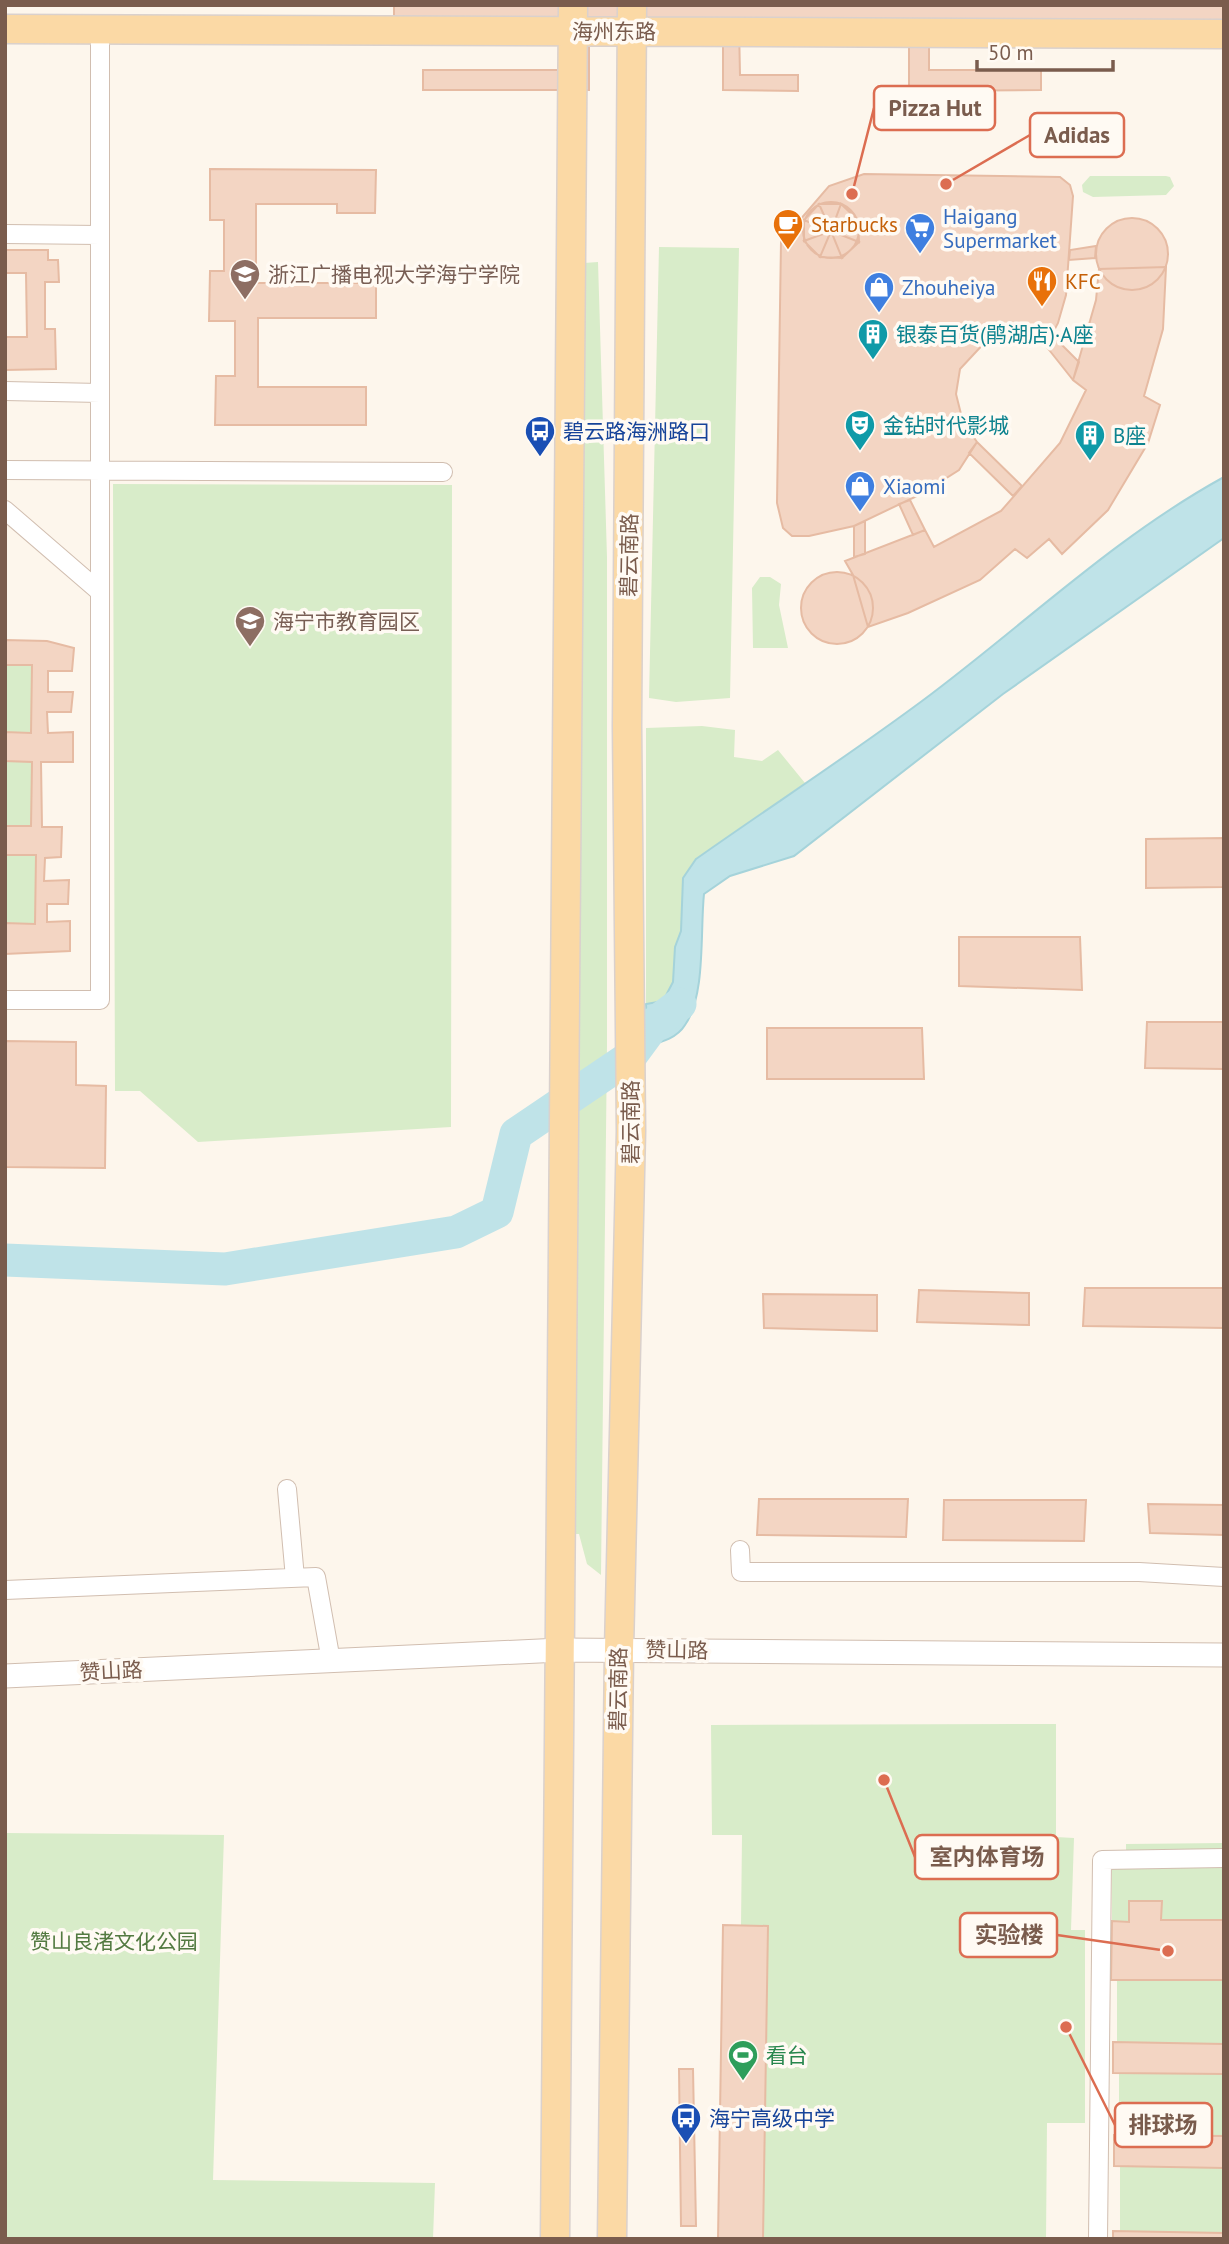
<svg xmlns="http://www.w3.org/2000/svg" width="1229" height="2244" font-family="'PT Sans','Noto Sans SC',sans-serif">
<rect width="100%" height="100%" fill="#fdf6ec"/>
<path fill="#d8ecc9" d="M1090,176H1166L1170,177L1174,186L1166,195L1093,197L1083,192L1082,185Z
M659,247L739,248L730,698L676,702L649,698Z
M598,262L607,557V1045L601,1575L587,1564L579,1534H575L584,263Z
M113,484L452,485L451,1127L198,1142L140,1091H115Z
M760,577H770L781,584L779,605L788,648H753L752,588Z
M5,665H32L31,733L5,732Z
M702,726L735,730L734,757L762,761L778,750L805,783L696,859L683,878L681,932L675,947L673,982L663,1001L646,1004V728Z
M5,761L32,762L31,826H5Z
M5,855H36L35,924L5,923Z
M1056,1724V1837L1074,1838L1071,1930H1085V2123H1047L1046,2239H763L768,1926L741,1925L742,1835H712L711,1725Z
M5,1833L224,1835L213,2180L435,2183L433,2239H5Z
M1224,1843V1920H1161V1901L1129,1922L1112,1921V1860L1126,1859V1844Z
M1117,1980H1224V2044L1117,2042Z
M1119,2073L1224,2074V2136L1119,2135Z
M1120,2166L1224,2168V2233L1120,2231Z"/>
<path fill="#bfe3e8" stroke="#a5d3da" stroke-width="2" d="M1224,477V538L1003,694L794,856L730,876L704,894C700,931 706,995 685,1025C677,1038 662,1042 648,1046L646,1004L663,1001L673,982L675,947L681,931L683,878L696,859C771,806 848,756 922,701C1023,626 1113,538 1224,477Z"/>
<g fill="none" stroke-linecap="round" stroke-linejoin="round">
<path stroke="#bfe3e8" stroke-width="33" d="M5,1260L225,1269L456,1232L497,1212L516,1134L630,1057L655,1023L680,1004"/>
</g>
<path fill="#f3d5c3" stroke="#e6bba3" stroke-width="2" d="M394,5H1224V25L929,26V70H1041V90L909,91V25H739L740,75H798V91L723,90V25H589V90H423V70H570L571,25L394,24Z
M210,169L376,170L375,213H337V204H256V283H376V318H258V387H366V425H215L216,376H235V321H209L210,271H224V220H210Z
M864,174L1060,177L1070,185L1073,196L1066,295L1058,323L1046,346L1026,336L1009,333L988,339L960,369L956,394L963,422L977,442L959,470L921,494L854,526L809,536H792L783,528L777,503L781,242L829,186Z
M803 230a28 28 0 1 1 56 0a28 28 0 1 1-56 0Z
M819,204H841L831,231Z
M819,204L831,231L804,220Z
M841,204L858,220L831,231Z
M1096 254a36 36 0 1 1 72 0a36 36 0 1 1-72 0Z
M804,220L831,231L804,241Z
M858,220L859,242L831,231Z
M831,231L820,257L804,241Z
M831,231L842,258L820,257Z
M831,231L859,242L842,258Z
M1096,246L1095,258L1069,260L1070,250Z
M5,250H48V260H58L59,282H45V329H55L56,369L5,370V337H27L26,273H5Z
M1166,267L1163,329L1144,396L1160,405L1148,443L1108,510L1062,554L1049,539L1027,558L1015,549L980,580L908,613L868,627L853,575L845,561L925,530L934,547L1001,511L1060,443L1086,390L1073,380L1096,300L1099,269Z
M1052,335L1079,362L1073,380L1046,346Z
M977,442L1022,486L1013,496L969,453Z
M910,500L925,530L913,535L899,504Z
M865,521V554L854,557V526Z
M801 608a36 36 0 1 1 72 0a36 36 0 1 1-72 0Z
M5,640L47,641L74,648L72,671H48V692H73L71,712H47L48,733L73,732V762H41L42,827H62L61,857L45,858L44,881L69,880L68,904H47V922L70,921V951L5,954V923L35,924L36,855H5V826H31L32,762L5,761V732L31,733L32,665H5Z
M1224,838V887L1146,888V839Z
M959,937H1080L1082,990L959,986Z
M1147,1022H1224V1069L1145,1068Z
M767,1028H922L924,1079H767Z
M5,1041L76,1042V1085L106,1086L105,1168L5,1167Z
M1085,1288H1224V1328L1083,1326Z
M919,1290L1029,1293V1325L917,1322Z
M763,1294L877,1295V1331L764,1328Z
M759,1499H908L906,1537L757,1535Z
M944,1500H1086L1084,1541L943,1540Z
M1148,1504L1224,1505V1535L1150,1533Z
M1129,1901H1162L1161,1920H1224V1980H1111L1112,1921L1129,1922Z
M723,1925L768,1926L763,2239H718Z
M1113,2042L1224,2044V2074L1113,2073Z
M679,2069H693L696,2226H681Z
M1114,2135L1224,2136V2168L1114,2166Z
M1113,2231L1224,2233V2239H1113Z"/>
<g fill="none" stroke-linecap="round" stroke-linejoin="round">
<g stroke="#d1beb0" stroke-width="20">
<path id="minor" d="M5,234L100,235
M5,391L100,393
M5,470L443,472
M5,510L100,592V1000H5
M100,592V29
M287,1489L295,1578
M740,1550L741,1572H1139L1224,1577
M5,1590L316,1577L331,1661
M1098,2239L1102,1860L1224,1858"/>
</g>
<g stroke="#d1beb0" stroke-width="25">
<path id="tertiary" d="M5,1676L560,1650L1224,1655"/>
</g>
<g stroke="#dad1cd" stroke-width="31">
<path id="primary" d="M5,29L1224,34
M555,2239L573,5
M612,2239L619,1650L631,1131L627,726L632,5"/>
</g>
<use href="#minor" stroke="#fff" stroke-width="18"/>
<use href="#tertiary" stroke="#fff" stroke-width="23"/>
<use href="#primary" stroke="#fbd9a5" stroke-width="28"/>
</g>
<defs>
<g id="cafe-pin" transform="scale(1.575)"><path d="M0 17L-7.5 6A9.5 9.5 0 1 1 7.5 6Z" fill="#e8710a" stroke="#fffaf3"/><path d="M-5.5-4.5H6V0H3Q3 3.5 0 3.5H-2.5Q-5.5 3.5-5.5 0ZM3-3.2v2h1.7v-2ZM-6 4.5H4V6H-6Z" fill="#fff"/></g>
<g id="supermarket-pin" transform="scale(1.575)"><path d="M0 17L-7.5 6A9.5 9.5 0 1 1 7.5 6Z" fill="#3f7fe0" stroke="#fffaf3"/><path d="M-6-5.5h2.5l.6 2H6L4.5 2H-2.5L-4.4-4H-6ZM-1.5 3.2a1.3 1.3 0 1 0 .1 0ZM3 3.2a1.3 1.3 0 1 0 .1 0Z" fill="#fff"/></g>
<g id="university-pin" transform="scale(1.575)"><path d="M0 17L-7.5 6A9.5 9.5 0 1 1 7.5 6Z" fill="#8d6e63" stroke="#fffaf3"/><path d="M0-5L7-2L0 1L-7-2ZM-4 1L0 2.5L4 1V4Q0 6-4 4Z" fill="#fff"/></g>
<g id="restaurant-pin" transform="scale(1.575)"><path d="M0 17L-7.5 6A9.5 9.5 0 1 1 7.5 6Z" fill="#e8710a" stroke="#fffaf3"/><path d="M-5-6h1v4h1v-4h1v4h1v-4h1v5L-1.5 .5V6h-2V.5L-5-1ZM5-6V6H3V1.5H1.5Q1.5-4 5-6Z" fill="#fff"/></g>
<g id="shop-pin" transform="scale(1.575)"><path d="M0 17L-7.5 6A9.5 9.5 0 1 1 7.5 6Z" fill="#3f7fe0" stroke="#fffaf3"/><path d="M-5-2.5h2.3a2.7 3.5 0 0 1 5.4 0H5L5.5 6h-11ZM-1.5-2.5h3a1.5 2.3 0 0 0-3 0Z" fill="#fff"/></g>
<g id="building-pin" transform="scale(1.575)"><path d="M0 17L-7.5 6A9.5 9.5 0 1 1 7.5 6Z" fill="#0f9aa8" stroke="#fffaf3"/><path d="M-4-6H4V6H1V3H-1V6H-4ZM-2.5-4.3h1.7v1.8h-1.7ZM.8-4.3h1.7v1.8H.8ZM-2.5-1h1.7V.8h-1.7ZM.8-1h1.7V.8H.8Z" fill="#fff"/></g>
<g id="theatre-pin" transform="scale(1.575)"><path d="M0 17L-7.5 6A9.5 9.5 0 1 1 7.5 6Z" fill="#0f9aa8" stroke="#fffaf3"/><path d="M-5-5.5Q0-4 5-5.5V0Q5 5 0 6Q-5 5-5 0ZM-3.3-2.5H-1v1.5H-3.3ZM1-2.5H3.3v1.5H1ZM-2.8 1Q0 5.5 2.8 1Z" fill="#fff"/></g>
<g id="bus-pin" transform="scale(1.575)"><path d="M0 17L-7.5 6A9.5 9.5 0 1 1 7.5 6Z" fill="#1a4fb4" stroke="#fffaf3"/><path d="M-5-6H5V4H4V6H2V4H-2V6H-4V4H-5ZM-3.5-4V0h7V-4ZM-3.5 1.2v1.5H-2V1.2ZM2 1.2v1.5H3.5V1.2Z" fill="#fff"/></g>
<g id="stadium-pin" transform="scale(1.575)"><path d="M0 17L-7.5 6A9.5 9.5 0 1 1 7.5 6Z" fill="#2e9e5b" stroke="#fffaf3"/><path d="M0-5a6.5 5 0 1 0 0 10a6.5 5 0 1 0 0-10ZM-3.5-1.8h7v3.6h-7Z" fill="#fff"/></g>
</defs>
<g fill-rule="evenodd">
<use href="#cafe-pin" x="788" y="224"/>
<use href="#supermarket-pin" x="920" y="228"/>
<use href="#university-pin" x="245" y="274"/>
<use href="#restaurant-pin" x="1042" y="281"/>
<use href="#shop-pin" x="879" y="287"/>
<use href="#building-pin" x="873" y="334"/>
<use href="#theatre-pin" x="860" y="425"/>
<use href="#bus-pin" x="540" y="431"/>
<use href="#building-pin" x="1090" y="435"/>
<use href="#shop-pin" x="860" y="486"/>
<use href="#university-pin" x="250" y="621"/>
<use href="#stadium-pin" x="743" y="2055"/>
<use href="#bus-pin" x="686" y="2118"/>
</g>
<g text-anchor="middle" dominant-baseline="central" stroke-width="7" stroke-linejoin="round" paint-order="stroke">
<g font-size="21" fill="#7a5c4d" stroke="#fffaf3">
<text x="614" y="31">海州东路</text>
<text transform="translate(629 555) rotate(-89)">碧云南路</text>
<text transform="translate(630 1122) rotate(-90)">碧云南路</text>
<text transform="translate(677 1650) rotate(1)">赞山路</text>
<text transform="translate(111 1671) rotate(-3)">赞山路</text>
<text transform="translate(618 1689) rotate(-89)">碧云南路</text>
</g>
<g font-size="21" fill="#366cbe" stroke="#fffaf3" text-anchor="start">
<text x="943" y="216">Haigang<tspan x="943" dy="24">Supermarket</tspan></text>
<text x="902" y="287">Zhouheiya</text>
<text x="883" y="486">Xiaomi</text>
</g>
<g font-size="21" fill="#c56008" stroke="#fffaf3" text-anchor="start">
<text x="811" y="224">Starbucks</text>
<text x="1065" y="281">KFC</text>
</g>
<g font-size="21" fill="#785e54" stroke="#fffaf3" text-anchor="start">
<text x="268" y="274">浙江广播电视大学海宁学院</text>
<text x="273" y="621">海宁市教育园区</text>
</g>
<g font-size="21" fill="#0d838f" stroke="#fffaf3" text-anchor="start">
<text x="896" y="334">银泰百货(鹃湖店)·A座</text>
<text x="883" y="425">金钻时代影城</text>
<text x="1113" y="435">B座</text>
</g>
<g font-size="21" fill="#164399" stroke="#fffaf3" text-anchor="start">
<text x="563" y="431">碧云路海洲路口</text>
<text x="709" y="2118">海宁高级中学</text>
</g>
<g font-size="21" fill="#537a41" stroke="#fffaf3">
<text x="114" y="1941">赞山良渚文化公园</text>
</g>
<g font-size="21" fill="#27864d" stroke="#fffaf3" text-anchor="start">
<text x="766" y="2055">看台</text>
</g>
</g>
<path fill="none" stroke="#dc6d51" stroke-width="2.5" d="M852 194L874 108M946 184L1030 135M884 1780L915 1857M1168 1951L1057 1935M1066 2027L1115 2125"/>
<g fill="#dc6d51" stroke="#fffaf3" stroke-width="2.5">
<circle cx="852" cy="194" r="7"/>
<circle cx="946" cy="184" r="7"/>
<circle cx="884" cy="1780" r="7"/>
<circle cx="1168" cy="1951" r="7"/>
<circle cx="1066" cy="2027" r="7"/>
</g>
<g fill="#fffaf3" stroke="#dc6d51" stroke-width="2.5">
<rect x="874" y="86" width="121" height="44" rx="7"/>
<rect x="1030" y="113" width="94" height="44" rx="7"/>
<rect x="915" y="1835" width="143" height="44" rx="7"/>
<rect x="960" y="1913" width="97" height="44" rx="7"/>
<rect x="1115" y="2103" width="97" height="44" rx="7"/>
</g>
<g font-size="23" text-anchor="middle" font-weight="bold" fill="#7a5c4d">
<text x="935" y="116">Pizza Hut</text>
<text x="1077" y="143">Adidas</text>
<text x="987" y="1865">室内体育场</text>
<text x="1009" y="1943">实验楼</text>
<text x="1163" y="2133">排球场</text>
</g>
<rect width="1229" height="2244" fill="none" stroke="#7a5c4d" stroke-width="14"/>
<path d="M977 60v10h136v-10" fill="none" stroke="#7a5c4d" stroke-width="3.5"/>
<text x="988" y="60" font-size="21" fill="#7a5c4d" stroke="#fffaf3" stroke-width="5" paint-order="stroke">50 m</text>
</svg>
